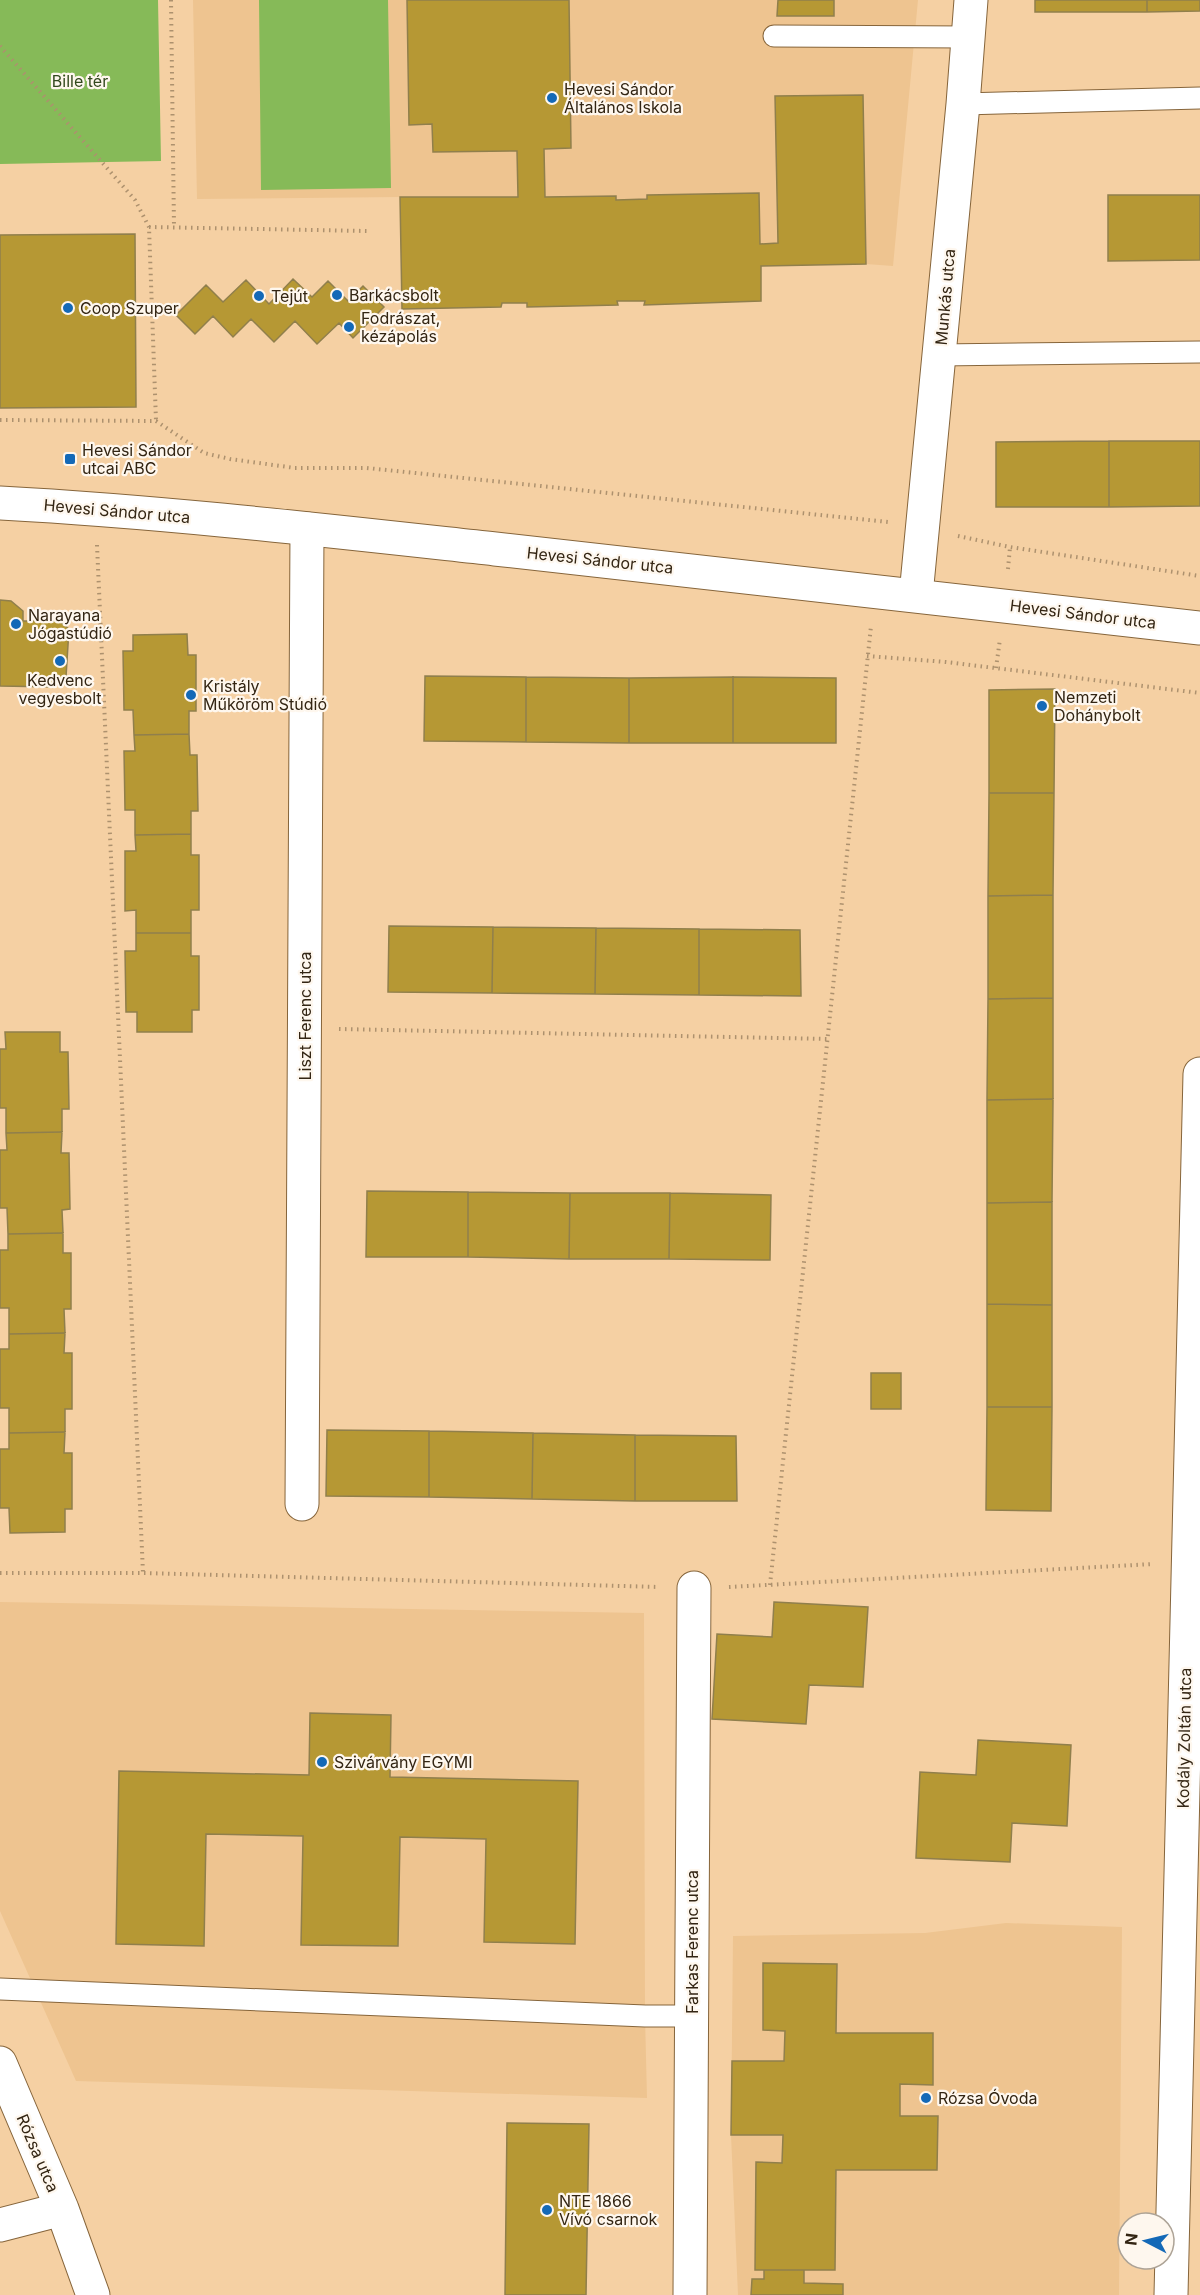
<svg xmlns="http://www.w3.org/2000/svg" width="1200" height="2295" font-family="Inter,sans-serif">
<rect width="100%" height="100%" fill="#f5d0a3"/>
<path fill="#eec490" d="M193,0H918L893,266L866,264L761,266V301L644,305V301H618V305L527,307V303H502L501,307L402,309L400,197L197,199Z
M0,1602L644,1613L645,2016L647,2098L76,2081L0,1911Z
M1006,1923L1122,1927L1119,2295H738L731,2135L733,1936L925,1933Z"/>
<path fill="#86ba58" d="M0,0H158L161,161L0,164Z
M259,0H388L391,188L261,190Z"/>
<path fill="#b69834" stroke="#907f4c" stroke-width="1.5" d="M407,0H569L571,148L544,149L545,197L616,196V200L647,199V195L759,193L760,244L778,243L775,96L863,95L866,264L761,266V301L644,305L645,301H617L618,305L527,307V303H502L501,307L402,309L400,197H518L517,151L433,152L432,124L409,125Z
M778,0H834V16H777Z
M1035,0H1147V12H1035Z
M1147,0H1200V11L1147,12Z
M1108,195H1200V260L1108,261Z
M135,234L136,407L0,408V235Z
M293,279L312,297L328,281L348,301L363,286L384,307L353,338L339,323L317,344L295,321L274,342L251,319L233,337L213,316L195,334L176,315L206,285L223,302L246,280L269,304Z
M1109,441V507H996V442Z
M1109,441H1200V506L1109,507Z
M0,600L11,601L23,611V621H59L69,629L66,677L54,687L0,686Z
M187,634L188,655H196V711H189V734L134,735L133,710H124L123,651H133V635Z
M425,676L526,677V742L424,741Z
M526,677L629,678V743L526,742Z
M733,677V743H629V678Z
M733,677L836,678V743H733Z
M1055,689L1054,793H989V690Z
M189,734L190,755H197L198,811H191V834L135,835V810H125L124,751H135L134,735Z
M989,793H1054L1053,895L988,896Z
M191,834V855H199V910H191V933H136V910L125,911V851H136L135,835Z
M1053,895V998L988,999V896Z
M389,926L493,927L492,993L388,992Z
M493,927L596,928L595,994L492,993Z
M596,928L699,929V995L595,994Z
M699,929L800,930L801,996L699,995Z
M136,933H191V956H199V1010H192V1032H137V1012H126L125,951H136Z
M1053,998V1099L987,1100L988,999Z
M5,1032H60V1052H68L69,1109H62V1132L6,1133V1108H0V1049H6Z
M1053,1099L1052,1202L987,1203V1100Z
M62,1132L61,1153H69L70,1209L62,1210L63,1233L8,1234L7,1208H0V1150H7L6,1133Z
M367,1191L468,1192V1257H366Z
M468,1192L570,1193L569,1259L468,1257Z
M570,1193H670L669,1259H569Z
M670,1193L771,1195L770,1260L669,1259Z
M1052,1202V1305L987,1304V1203Z
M63,1233V1253H71V1309H64L65,1333L9,1334V1308H0V1250H8V1234Z
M987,1304L1052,1305V1407H987Z
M65,1333L64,1353H72V1409H65V1432L9,1433V1408H0V1349H9V1334Z
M871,1373H901V1409H871Z
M987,1407H1052L1051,1511L986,1510Z
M327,1430L429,1431V1497L326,1496Z
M429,1431L533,1433L532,1499L429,1497Z
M65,1432L64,1453H72V1509H65V1532L10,1533L9,1508H0V1449H9V1433Z
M533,1433L635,1435V1501L532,1499Z
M635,1435L736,1436L737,1501H635Z
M774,1602L868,1607L863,1687L809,1685L806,1724L712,1719L717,1634L772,1637Z
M310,1713L391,1715L390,1777L578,1781L575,1944L484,1942L486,1839L400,1837L398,1946L301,1945L303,1836L206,1834L204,1946L116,1944L119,1771L309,1775Z
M978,1740L1071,1745L1067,1826L1012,1823L1010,1862L916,1858L920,1772L976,1775Z
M763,1963L837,1964L836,2033H933V2085L900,2084V2116H938L937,2170H836L835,2270H755L756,2162L782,2163L783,2135H731L732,2061H784L785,2031L763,2030Z
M507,2123L589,2124L586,2295H505Z
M764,2270H804V2283L843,2284V2295H751L752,2279H764Z"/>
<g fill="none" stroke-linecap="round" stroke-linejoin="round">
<g stroke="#86653b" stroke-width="23">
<path id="service" d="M774,36L967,37
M963,104L1200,98
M939,355L1200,352
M0,1989L645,2016H691"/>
</g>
<g stroke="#86653b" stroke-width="35">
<path id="minor" d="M916,595L963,104L971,0
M302,1504L307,529
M0,2063L62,2209L93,2295
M0,2225L62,2209
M690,2295L694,1588
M1171,2295L1200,1074"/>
</g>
<g stroke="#86653b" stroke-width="35">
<path id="secondary" d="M0,503C166,512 330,531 495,549C730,574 965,600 1200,628"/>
</g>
<path stroke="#ad916e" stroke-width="4" stroke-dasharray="1.5 4.5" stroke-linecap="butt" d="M171,0L174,227
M0,46L135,200L149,227L156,421
M149,227L367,231
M0,420L156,421L204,453L230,459L295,468H367L888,522
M958,536L1010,547L1200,576
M97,545L143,1573
M1008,569L1010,547
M867,656L946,662L1200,693
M996,668L1000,639
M339,1029L827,1039
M0,1573H143L659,1587
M770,1585L871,626
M729,1587L1153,1564"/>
<use href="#service" stroke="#fff" stroke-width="21"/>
<use href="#minor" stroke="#fff" stroke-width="33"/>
<use href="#secondary" stroke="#fff" stroke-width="33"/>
</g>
<g fill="#1469b7" stroke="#fef7ee" stroke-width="2">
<circle cx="552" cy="98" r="6"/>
<circle cx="337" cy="295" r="6"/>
<circle cx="259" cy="296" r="6"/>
<circle cx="68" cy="308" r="6"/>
<circle cx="349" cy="327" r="6"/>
<rect x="64" y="453" width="12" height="12" rx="3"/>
<circle cx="16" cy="624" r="6"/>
<circle cx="60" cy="661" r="6"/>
<circle cx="191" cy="695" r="6"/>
<circle cx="1042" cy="706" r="6"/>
<circle cx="322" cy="1762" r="6"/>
<circle cx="926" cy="2098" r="6"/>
<circle cx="547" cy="2210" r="6"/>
</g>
<g text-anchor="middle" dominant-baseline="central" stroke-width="4.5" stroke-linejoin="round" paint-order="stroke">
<g font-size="16" fill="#32491e" stroke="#fef7ee">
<text x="80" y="81">Bille tér</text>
</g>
<g font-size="16" fill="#332513" stroke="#fef7ee" text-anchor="start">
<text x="564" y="89">Hevesi Sándor<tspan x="564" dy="18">Általános Iskola</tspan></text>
<text x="349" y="295">Barkácsbolt</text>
<text x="271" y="296">Tejút</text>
<text x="80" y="308">Coop Szuper</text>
<text x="361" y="318">Fodrászat,<tspan x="361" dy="18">kézápolás</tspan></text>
<text x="82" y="450">Hevesi Sándor<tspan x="82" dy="18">utcai ABC</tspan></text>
<text x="28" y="615">Narayana<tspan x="28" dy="18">Jógastúdió</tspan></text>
<text x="60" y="680" text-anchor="middle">Kedvenc<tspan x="60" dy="18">vegyesbolt</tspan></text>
<text x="203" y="686">Kristály<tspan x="203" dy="18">Műköröm Stúdió</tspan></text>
<text x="1054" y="697">Nemzeti<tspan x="1054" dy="18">Dohánybolt</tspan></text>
<text x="334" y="1762">Szivárvány EGYMI</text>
<text x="938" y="2098">Rózsa Óvoda</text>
<text x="559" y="2201">NTE 1866<tspan x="559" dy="18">Vívó csarnok</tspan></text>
</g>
<g font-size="16" fill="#332513" stroke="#fef7ee">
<text transform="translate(945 297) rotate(-85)">Munkás utca</text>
<text transform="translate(117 511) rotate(5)">Hevesi Sándor utca</text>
<text transform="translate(600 560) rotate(6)">Hevesi Sándor utca</text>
<text transform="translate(1083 614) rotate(7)">Hevesi Sándor utca</text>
<text transform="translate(305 1016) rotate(-90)">Liszt Ferenc utca</text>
<text transform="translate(1184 1738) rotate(-89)">Kodály Zoltán utca</text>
<text transform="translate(692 1942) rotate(-90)">Farkas Ferenc utca</text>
<text transform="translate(38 2153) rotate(67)">Rózsa utca</text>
</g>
</g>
<g transform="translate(1146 2241) rotate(277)"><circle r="28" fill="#fef7ee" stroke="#ada396" stroke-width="1.5"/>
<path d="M0-4.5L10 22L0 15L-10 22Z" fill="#1469b7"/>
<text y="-9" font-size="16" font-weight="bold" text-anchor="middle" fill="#332513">N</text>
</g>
</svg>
